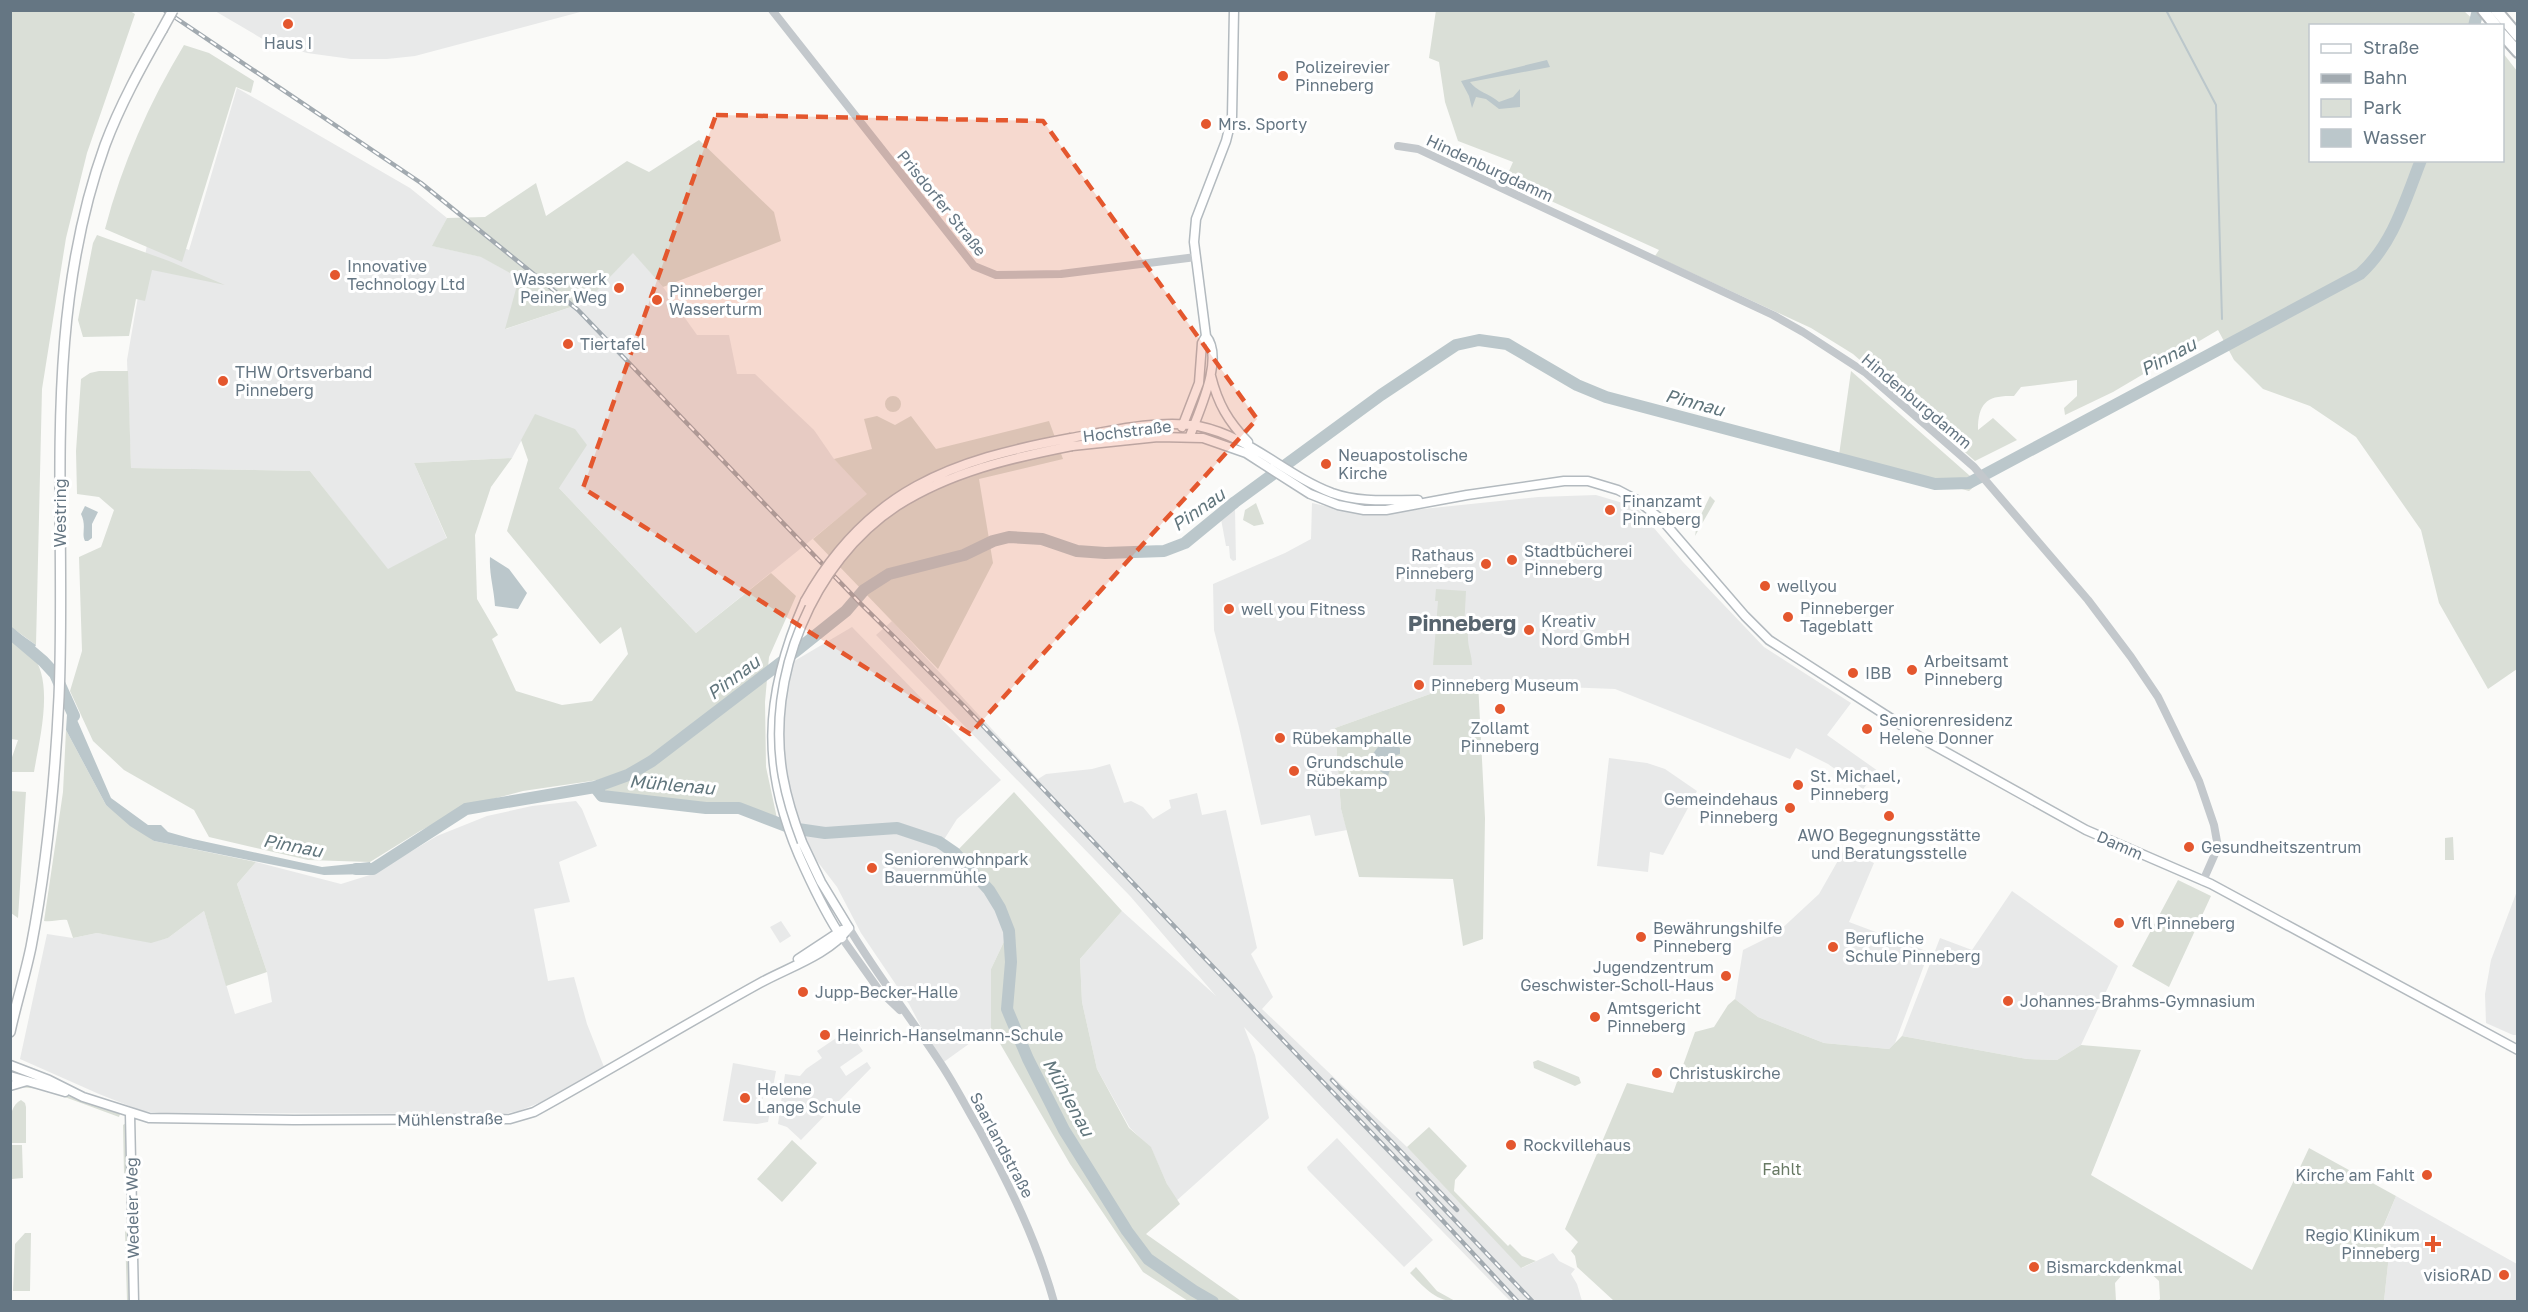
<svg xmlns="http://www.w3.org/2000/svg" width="2528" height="1312" font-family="'Golos Text',sans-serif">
<rect width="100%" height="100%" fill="#fafaf8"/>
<path fill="#e8e9e9" d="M215,11H584L415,56L387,59H351L307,53L266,41Z
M237,88L410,188L447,218L433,246L482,257L520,278L506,329L586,302L633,252L663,287L697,335H729L737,374H755L814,430L834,459L868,494L696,633L559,488L535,415L512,458L414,463L447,539L388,570L310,471L131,468L127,360L149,233L189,250Z
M1596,495L1636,507L1683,562L1764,647L1851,703L1827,735L1878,771L1863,789L1828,764L1796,748L1790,759L1615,689L1431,682L1430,694L1335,728L1341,809L1347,830L1315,836L1310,815L1261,825L1239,727L1214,630L1213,584L1285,553L1311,539L1312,503L1365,515L1538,497Z
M1235,509L1236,560L1233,561L1230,558L1229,546H1226L1221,519Z
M892,621L1038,779L1046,774L1092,769L1110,764L1124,803L1131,801L1143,807L1153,819L1171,808L1169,800L1197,793L1202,815L1226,810L1257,948L1251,954L1273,997L1262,1009L1407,1147L1522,1268L1553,1253L1559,1261L1575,1269L1571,1274L1577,1284L1582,1301H1510L1244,1027L1255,1055L1269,1118L1175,1202L1151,1148L1130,1128L1097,1069L1082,1002L1080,959L1122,911L1216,996L1130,896L876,635Z
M852,627L1001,780L957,819L938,849L953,857L989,895L1009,931L991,969V1028L941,1064L909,1004L861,933L837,887L814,857L799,822L785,769L783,747L785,692L791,663Z
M1609,758L1647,763L1665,769L1697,791L1663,855L1650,852L1648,872L1597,866Z
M576,801L582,809L597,846L559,862L570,902L534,909L548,981L574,977L587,1024L604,1067L541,1102L519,1111L503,1114L160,1113L142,1111L99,1094L20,1059L47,934L73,938L97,933L151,942L168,938L204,911L235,1014L272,1002L267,972L237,884L256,862L341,884L373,874L437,836L487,816L532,806Z
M1844,850L1874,863L1849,922L1929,952L1895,1043L1889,1049L1824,1043L1758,1017L1735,999L1743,950L1777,933L1819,894Z
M2012,891L2118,966L2081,1045L2057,1060L2027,1059L1902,1036L1940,938L1972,950Z
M2517,891L2518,1035H2513L2486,1023L2485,994L2491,960Z
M781,921L791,936L780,943L770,927Z
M848,1030L863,1051L840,1067L846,1076L867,1062L871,1068L801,1140L787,1127L778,1124L785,1074L800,1076L806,1069L822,1058L817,1051Z
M733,1063L776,1071L773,1087L765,1086L761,1109L770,1111L768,1122L757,1124L723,1121Z
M1337,1138L1433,1240L1404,1267L1308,1170L1307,1167Z
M2396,1196L2517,1264V1301H2384L2389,1255L2381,1233Z"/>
<path fill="#dadfd7" d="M1436,10L2464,11L2479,25L2310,26V160H2502L2503,53L2517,71V669L2488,689L2439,603L2421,530L2356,437L2310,406L2263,389L2234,360L2218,330L2113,392L2065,415L2064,408L2077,396V380L2021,387L2014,396C1988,395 1978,402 1978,430L1993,418L2017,440L1975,461L1853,354L1811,328L1655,256L1659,250L1505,180L1513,162L1458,141L1445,102L1439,62L1429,58Z
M11,11H130L135,14L87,153L66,238L42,389L36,645L11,627Z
M184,45L209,53L254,81L251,93L236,87L182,262L105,229C122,164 149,103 184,45Z
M699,140L774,212L781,241L663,287L633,253L586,302L505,329L519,278L481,257L432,246L447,218L485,217L536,183L546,216L627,161L649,172Z
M97,235L169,261L225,285L152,270L145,301L136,299L129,336L83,337L78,320L93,243Z
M99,371H128L131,468L310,471L388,569L447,538L414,463L512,458L491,487L475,535L477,599L498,635L492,639L516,691L562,705L592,701L628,654L621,627L600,644L507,531L528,460L521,440L535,414L575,429L587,445L559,488L696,633L771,573L796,596L769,657L765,702L766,767L778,823L739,808H706L602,796L595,787L628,775L647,763L598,780L523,791L473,804L420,831L370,862L308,860L209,837L194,810L124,770L93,741L70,691L82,651L79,557L101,547L114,510L99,497L77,494L76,451L81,379L90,373Z
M1851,371L1978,483L1969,491L1839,455Z
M885 404a8 8 0 1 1 16 0a8 8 0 1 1-16 0Z
M877,416L895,425L911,416L936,449L1049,421L1063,459L979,479L993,563L938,669L813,539L867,494L834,459L872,449L864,419Z
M1710,496L1715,501L1695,536L1697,523Z
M1256,503L1264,524L1254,526L1243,520L1245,510Z
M1436,589L1466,591L1464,630L1468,633C1467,646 1472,654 1472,665H1433L1438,601H1435Z
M11,640C17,644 24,648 30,653C56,678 39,741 34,772H11V760L18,740L11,739Z
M1431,682H1478L1485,818L1483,939L1463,946L1453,879L1359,877L1341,809L1335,728L1430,694Z
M66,730L106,805L154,841L256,862L237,884L267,972L226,986L204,911L168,938L151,943L97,933L73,938L67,920C60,919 53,922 44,921L63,792Z
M11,791L26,792L18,918L11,913Z
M1014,792L1122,911L1080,959L1082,1002L1097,1069L1129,1128L1151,1147L1167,1184L1180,1204L1146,1234L1241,1301H1188L1143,1272L1070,1164L991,1028V969L1009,931L989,895L955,853Z
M2453,837L2454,860H2445V838Z
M2178,880L2211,896L2169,987L2132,966Z
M1735,999L1758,1017L1824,1043L1889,1049L1902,1036L2027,1059L2057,1060L2081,1045L2141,1050L2091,1175L2252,1270L2309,1148L2396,1196L2381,1232L2389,1255L2384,1301H2158L2160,1299L2159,1281L2145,1268L2127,1269L2115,1283L2116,1301H1614L1577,1267L1575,1256L1571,1251L1578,1242L1565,1229L1627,1083L1673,1093L1695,1032L1714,1027L1728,1005Z
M1538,1060L1579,1077L1581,1083L1575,1086L1534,1068L1533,1062Z
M26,1084L51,1090L120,1114L119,1117L43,1089L16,1087Z
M21,1100L25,1103L26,1107V1143H11C10,1130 7,1107 21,1100Z
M126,1123L127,1170L124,1174L123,1125Z
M1429,1127L1467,1166L1455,1180L1454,1191L1508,1246L1510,1244L1522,1256L1536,1261L1521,1268L1407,1147Z
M792,1140L817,1163L782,1202L757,1179Z
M11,1145H22L23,1178L12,1179L11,1188Z
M125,1231L129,1235L130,1301H127Z
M25,1233H31L30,1291H13L15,1244Z
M1416,1267L1437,1291L1455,1301C1436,1302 1422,1285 1410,1273Z"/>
<path fill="#bbc7cb" d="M1547,60L1550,67L1470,82C1476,91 1490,94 1499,102L1513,97L1520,89V107L1499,109L1486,99L1476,97L1472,108L1469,96L1461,81Z
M85,506L98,512L92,524V538L88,541H85C81,533 87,527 81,514Z
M490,557L509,569L527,593L518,609L495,606C494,589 489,574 490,557Z
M10,627L36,645L31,654L11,639Z
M68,699L111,798L148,825H161L168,832L193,839L322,867L370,862L373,874L324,875L154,841L130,826L106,805L66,730Z
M1393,744L1400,748V754L1388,758L1390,770L1388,776L1378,770L1372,755L1378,747Z"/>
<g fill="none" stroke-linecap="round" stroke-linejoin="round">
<path stroke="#bbc7cb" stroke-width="2" d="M2166,10L2216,105L2222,319"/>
<path stroke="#bbc7cb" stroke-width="12" d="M2474,26L2478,10
M10,633L43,661L55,674L74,716
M595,787L602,796L706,808H739L791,828L825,833L897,828L939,842L955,853L989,890L1000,908L1009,931L1011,962L1007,1009L1028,1059L1064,1130L1127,1231L1148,1259L1194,1291L1213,1302
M356,869H373L466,809L595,787L628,775L652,761L796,651L846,611L864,590L889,574L964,555L993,541L1009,537L1042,539L1077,551L1105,553L1164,551L1185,543L1235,502L1381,395L1456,345L1479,340L1507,344L1577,385L1606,397L1935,484L1969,483L2360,274C2393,244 2405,201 2421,160"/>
<g stroke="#b3babf" stroke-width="11">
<path id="secondary" d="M1211,376C1218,404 1228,421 1248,442
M1182,427L1199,383L1202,343L1206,336
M1190,436C1198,413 1225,358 1206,336L1194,242L1196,219L1226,141L1232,117L1234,10
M1071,438C1109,431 1160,419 1198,426C1251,437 1283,474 1332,493C1360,503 1389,500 1418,500
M1072,446L1158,437L1203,438L1246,453L1310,494L1338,505L1364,510H1386L1467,495L1564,481H1588L1618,490L1637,500L1663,521L1745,616L1769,640L1926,741L2086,830L2211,884L2518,1050
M805,601C763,697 760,773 805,869C816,893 827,916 842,938
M802,842L821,882L849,928
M798,959L842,930
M10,1065L49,1080L83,1097L149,1118L294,1120L510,1119L534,1112C610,1070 684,1025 760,983C789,967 828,955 849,928
M10,1076L65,1092
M10,1086L27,1081
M130,1114L134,1302"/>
</g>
<g stroke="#b5babe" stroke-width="12">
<path id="primary" d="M10,1032C16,1004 25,976 31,947C47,864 55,781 59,697C67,510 40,325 105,145C120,105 141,67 162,30"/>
</g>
<g stroke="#b4b9bd" stroke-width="14">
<path id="motorway" d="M2483,10L2496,26
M2496,10L2518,36
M2502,34L2518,52"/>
</g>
<path stroke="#c3c8cc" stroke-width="8" d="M772,10L974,266L996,275L1061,274L1196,257
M1398,146L1418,149L1773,315L1803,332L1866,373L1974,467L2088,600L2131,657L2158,697L2199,781L2214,825L2218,847L2203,881
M849,928C877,975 911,1018 941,1064C955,1085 967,1109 980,1131C1010,1186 1037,1241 1054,1302
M842,938L879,990L900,1010"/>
<use href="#secondary" stroke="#fff" stroke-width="8"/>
<use href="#primary" stroke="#fff" stroke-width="9"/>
<use href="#motorway" stroke="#fff" stroke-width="10"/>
<g stroke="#a2aab0" stroke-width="4.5">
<path id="rail" d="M164,10L421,183L578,310L861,604L964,706L1533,1302
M1332,1080L1457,1210
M1418,1194L1518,1302"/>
</g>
<use href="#rail" stroke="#fff" stroke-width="2" stroke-dasharray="7" stroke-linecap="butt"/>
<g stroke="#b3babf" stroke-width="11" stroke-linecap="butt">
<path id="secondary-bridge" d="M805,601C867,490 951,460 1071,438
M802,842C794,821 787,799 783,777C765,678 812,562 897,506C950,472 1011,458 1072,446"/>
</g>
<g stroke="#b5babe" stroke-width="12" stroke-linecap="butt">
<path id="primary-bridge" d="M162,30L173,10"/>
</g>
<use href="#secondary-bridge" stroke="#fff" stroke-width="8"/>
<use href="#primary-bridge" stroke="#fff" stroke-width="9"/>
</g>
<path fill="#e4572e" fill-opacity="0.2" stroke="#e4572e" stroke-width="4.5" stroke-dasharray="12 8" stroke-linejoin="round" d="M716,115L1043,121L1257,419L970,734L583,488Z"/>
<g fill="#e4572e" stroke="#fff" stroke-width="2">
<circle cx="288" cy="24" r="6"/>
<circle cx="1283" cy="76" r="6"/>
<circle cx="1206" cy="124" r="6"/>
<circle cx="335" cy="275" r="6"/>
<circle cx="619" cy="288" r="6"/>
<circle cx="657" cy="300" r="6"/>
<circle cx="568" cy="344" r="6"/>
<circle cx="223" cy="381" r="6"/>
<circle cx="1326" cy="464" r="6"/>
<circle cx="1610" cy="510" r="6"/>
<circle cx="1512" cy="560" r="6"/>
<circle cx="1486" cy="564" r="6"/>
<circle cx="1765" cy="586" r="6"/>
<circle cx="1229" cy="609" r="6"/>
<circle cx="1788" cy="617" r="6"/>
<circle cx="1529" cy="630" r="6"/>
<circle cx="1912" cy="670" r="6"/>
<circle cx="1853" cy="673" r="6"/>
<circle cx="1419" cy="685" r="6"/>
<circle cx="1500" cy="709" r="6"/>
<circle cx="1867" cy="729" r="6"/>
<circle cx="1280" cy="738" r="6"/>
<circle cx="1294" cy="771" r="6"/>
<circle cx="1798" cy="785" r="6"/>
<circle cx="1790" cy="808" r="6"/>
<circle cx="1889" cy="816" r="6"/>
<circle cx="2189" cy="847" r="6"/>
<circle cx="872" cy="868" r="6"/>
<circle cx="2119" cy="923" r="6"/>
<circle cx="1641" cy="937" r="6"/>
<circle cx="1833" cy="947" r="6"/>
<circle cx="1726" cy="976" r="6"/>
<circle cx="803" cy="992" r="6"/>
<circle cx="2008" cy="1001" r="6"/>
<circle cx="1595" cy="1017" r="6"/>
<circle cx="825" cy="1035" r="6"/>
<circle cx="1657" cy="1073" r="6"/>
<circle cx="745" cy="1098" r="6"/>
<circle cx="1511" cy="1145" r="6"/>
<circle cx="2427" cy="1175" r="6"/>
<path d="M2430 1235h6v6h6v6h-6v6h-6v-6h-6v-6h6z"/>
<circle cx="2034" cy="1267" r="6"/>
<circle cx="2504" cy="1275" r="6"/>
</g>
<g text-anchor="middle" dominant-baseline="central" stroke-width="6" stroke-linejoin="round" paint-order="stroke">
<g font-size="16" fill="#657683" stroke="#fff" text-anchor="start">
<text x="288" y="43" text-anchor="middle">Haus I</text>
<text x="1295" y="67">Polizeirevier<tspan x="1295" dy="18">Pinneberg</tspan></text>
<text x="1218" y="124">Mrs. Sporty</text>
<text x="347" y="266">Innovative<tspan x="347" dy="18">Technology Ltd</tspan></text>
<text x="607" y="279" text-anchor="end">Wasserwerk<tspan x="607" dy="18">Peiner Weg</tspan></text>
<text x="669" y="291">Pinneberger<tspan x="669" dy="18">Wasserturm</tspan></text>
<text x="580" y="344">Tiertafel</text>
<text x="235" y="372">THW Ortsverband<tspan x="235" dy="18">Pinneberg</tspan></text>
<text x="1338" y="455">Neuapostolische<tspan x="1338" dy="18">Kirche</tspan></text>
<text x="1622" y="501">Finanzamt<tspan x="1622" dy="18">Pinneberg</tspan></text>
<text x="1524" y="551">Stadtbücherei<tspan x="1524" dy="18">Pinneberg</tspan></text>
<text x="1474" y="555" text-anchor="end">Rathaus<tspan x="1474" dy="18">Pinneberg</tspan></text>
<text x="1777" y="586">wellyou</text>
<text x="1800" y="608">Pinneberger<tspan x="1800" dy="18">Tageblatt</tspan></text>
<text x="1241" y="609">well you Fitness</text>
<text x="1541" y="621">Kreativ<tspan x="1541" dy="18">Nord GmbH</tspan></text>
<text x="1924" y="661">Arbeitsamt<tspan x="1924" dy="18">Pinneberg</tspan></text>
<text x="1865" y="673">IBB</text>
<text x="1431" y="685">Pinneberg Museum</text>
<text x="1879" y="720">Seniorenresidenz<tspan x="1879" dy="18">Helene Donner</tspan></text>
<text x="1500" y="728" text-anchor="middle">Zollamt<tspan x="1500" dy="18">Pinneberg</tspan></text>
<text x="1292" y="738">Rübekamphalle</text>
<text x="1306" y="762">Grundschule<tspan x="1306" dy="18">Rübekamp</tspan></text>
<text x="1810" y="776">St. Michael,<tspan x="1810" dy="18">Pinneberg</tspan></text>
<text x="1778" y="799" text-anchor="end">Gemeindehaus<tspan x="1778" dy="18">Pinneberg</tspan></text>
<text x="1889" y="835" text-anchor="middle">AWO Begegnungsstätte<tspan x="1889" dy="18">und Beratungsstelle</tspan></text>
<text x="2201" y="847">Gesundheitszentrum</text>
<text x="884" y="859">Seniorenwohnpark<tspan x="884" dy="18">Bauernmühle</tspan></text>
<text x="2131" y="923">Vfl Pinneberg</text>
<text x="1653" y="928">Bewährungshilfe<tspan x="1653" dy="18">Pinneberg</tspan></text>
<text x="1845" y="938">Berufliche<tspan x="1845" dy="18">Schule Pinneberg</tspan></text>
<text x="1714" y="967" text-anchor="end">Jugendzentrum<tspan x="1714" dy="18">Geschwister-Scholl-Haus</tspan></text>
<text x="815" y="992">Jupp-Becker-Halle</text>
<text x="2020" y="1001">Johannes-Brahms-Gymnasium</text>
<text x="1607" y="1008">Amtsgericht<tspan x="1607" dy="18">Pinneberg</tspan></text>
<text x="837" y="1035">Heinrich-Hanselmann-Schule</text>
<text x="1669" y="1073">Christuskirche</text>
<text x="757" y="1089">Helene<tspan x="757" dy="18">Lange Schule</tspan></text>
<text x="1523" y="1145">Rockvillehaus</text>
<text x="2415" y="1175" text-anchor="end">Kirche am Fahlt</text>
<text x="2420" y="1235" text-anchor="end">Regio Klinikum<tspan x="2420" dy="18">Pinneberg</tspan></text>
<text x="2046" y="1267">Bismarckdenkmal</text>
<text x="2492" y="1275" text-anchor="end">visioRAD</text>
</g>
<g font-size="16" fill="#657683" stroke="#fff">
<text transform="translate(1490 168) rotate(25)">Hindenburgdamm</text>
<text transform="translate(942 203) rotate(51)">Prisdorfer Straße</text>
<text transform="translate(1917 401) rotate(40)">Hindenburgdamm</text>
<text transform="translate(1127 431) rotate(-7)">Hochstraße</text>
<text transform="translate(60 513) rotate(-90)">Westring</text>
<text transform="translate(2120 845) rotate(24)">Damm</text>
<text transform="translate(450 1119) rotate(-1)">Mühlenstraße</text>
<text transform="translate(1002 1145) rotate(62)">Saarlandstraße</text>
<text transform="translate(132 1208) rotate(-91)">Wedeler Weg</text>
</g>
<g font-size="16" fill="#687a64" stroke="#fff">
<text x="1782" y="1169">Fahlt</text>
</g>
<g font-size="18" font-style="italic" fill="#60757c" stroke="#fff">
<text transform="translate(2168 356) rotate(-28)">Pinnau</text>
<text transform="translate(1695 402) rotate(15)">Pinnau</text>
<text transform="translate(1198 509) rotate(-35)">Pinnau</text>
<text transform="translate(733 677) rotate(-37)">Pinnau</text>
<text transform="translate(672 784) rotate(5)">Mühlenau</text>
<text transform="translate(293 845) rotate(11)">Pinnau</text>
<text transform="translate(1069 1097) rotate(61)">Mühlenau</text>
</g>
<g font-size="22" font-weight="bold" fill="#57646e" stroke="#fff">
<text x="1462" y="622">Pinneberg</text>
</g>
</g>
<rect width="2528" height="1312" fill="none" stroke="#657683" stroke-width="24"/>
<rect x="2309" y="24" width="195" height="138" fill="#ffffff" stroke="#c1c8cd" stroke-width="1.5"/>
<rect x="2321" y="44" width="30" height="9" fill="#ffffff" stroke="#c1c8cd" stroke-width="1.5"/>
<text x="2363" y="54" font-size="18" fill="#657683">Straße</text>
<rect x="2321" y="74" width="30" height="9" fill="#a2aab0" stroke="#c1c8cd" stroke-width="1.5"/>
<text x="2363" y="84" font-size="18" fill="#657683">Bahn</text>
<rect x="2321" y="99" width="30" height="18" fill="#dadfd7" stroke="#c1c8cd" stroke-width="1.5"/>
<text x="2363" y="114" font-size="18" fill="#657683">Park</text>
<rect x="2321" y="129" width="30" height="18" fill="#bbc7cb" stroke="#c1c8cd" stroke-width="1.5"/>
<text x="2363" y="144" font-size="18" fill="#657683">Wasser</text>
</svg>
